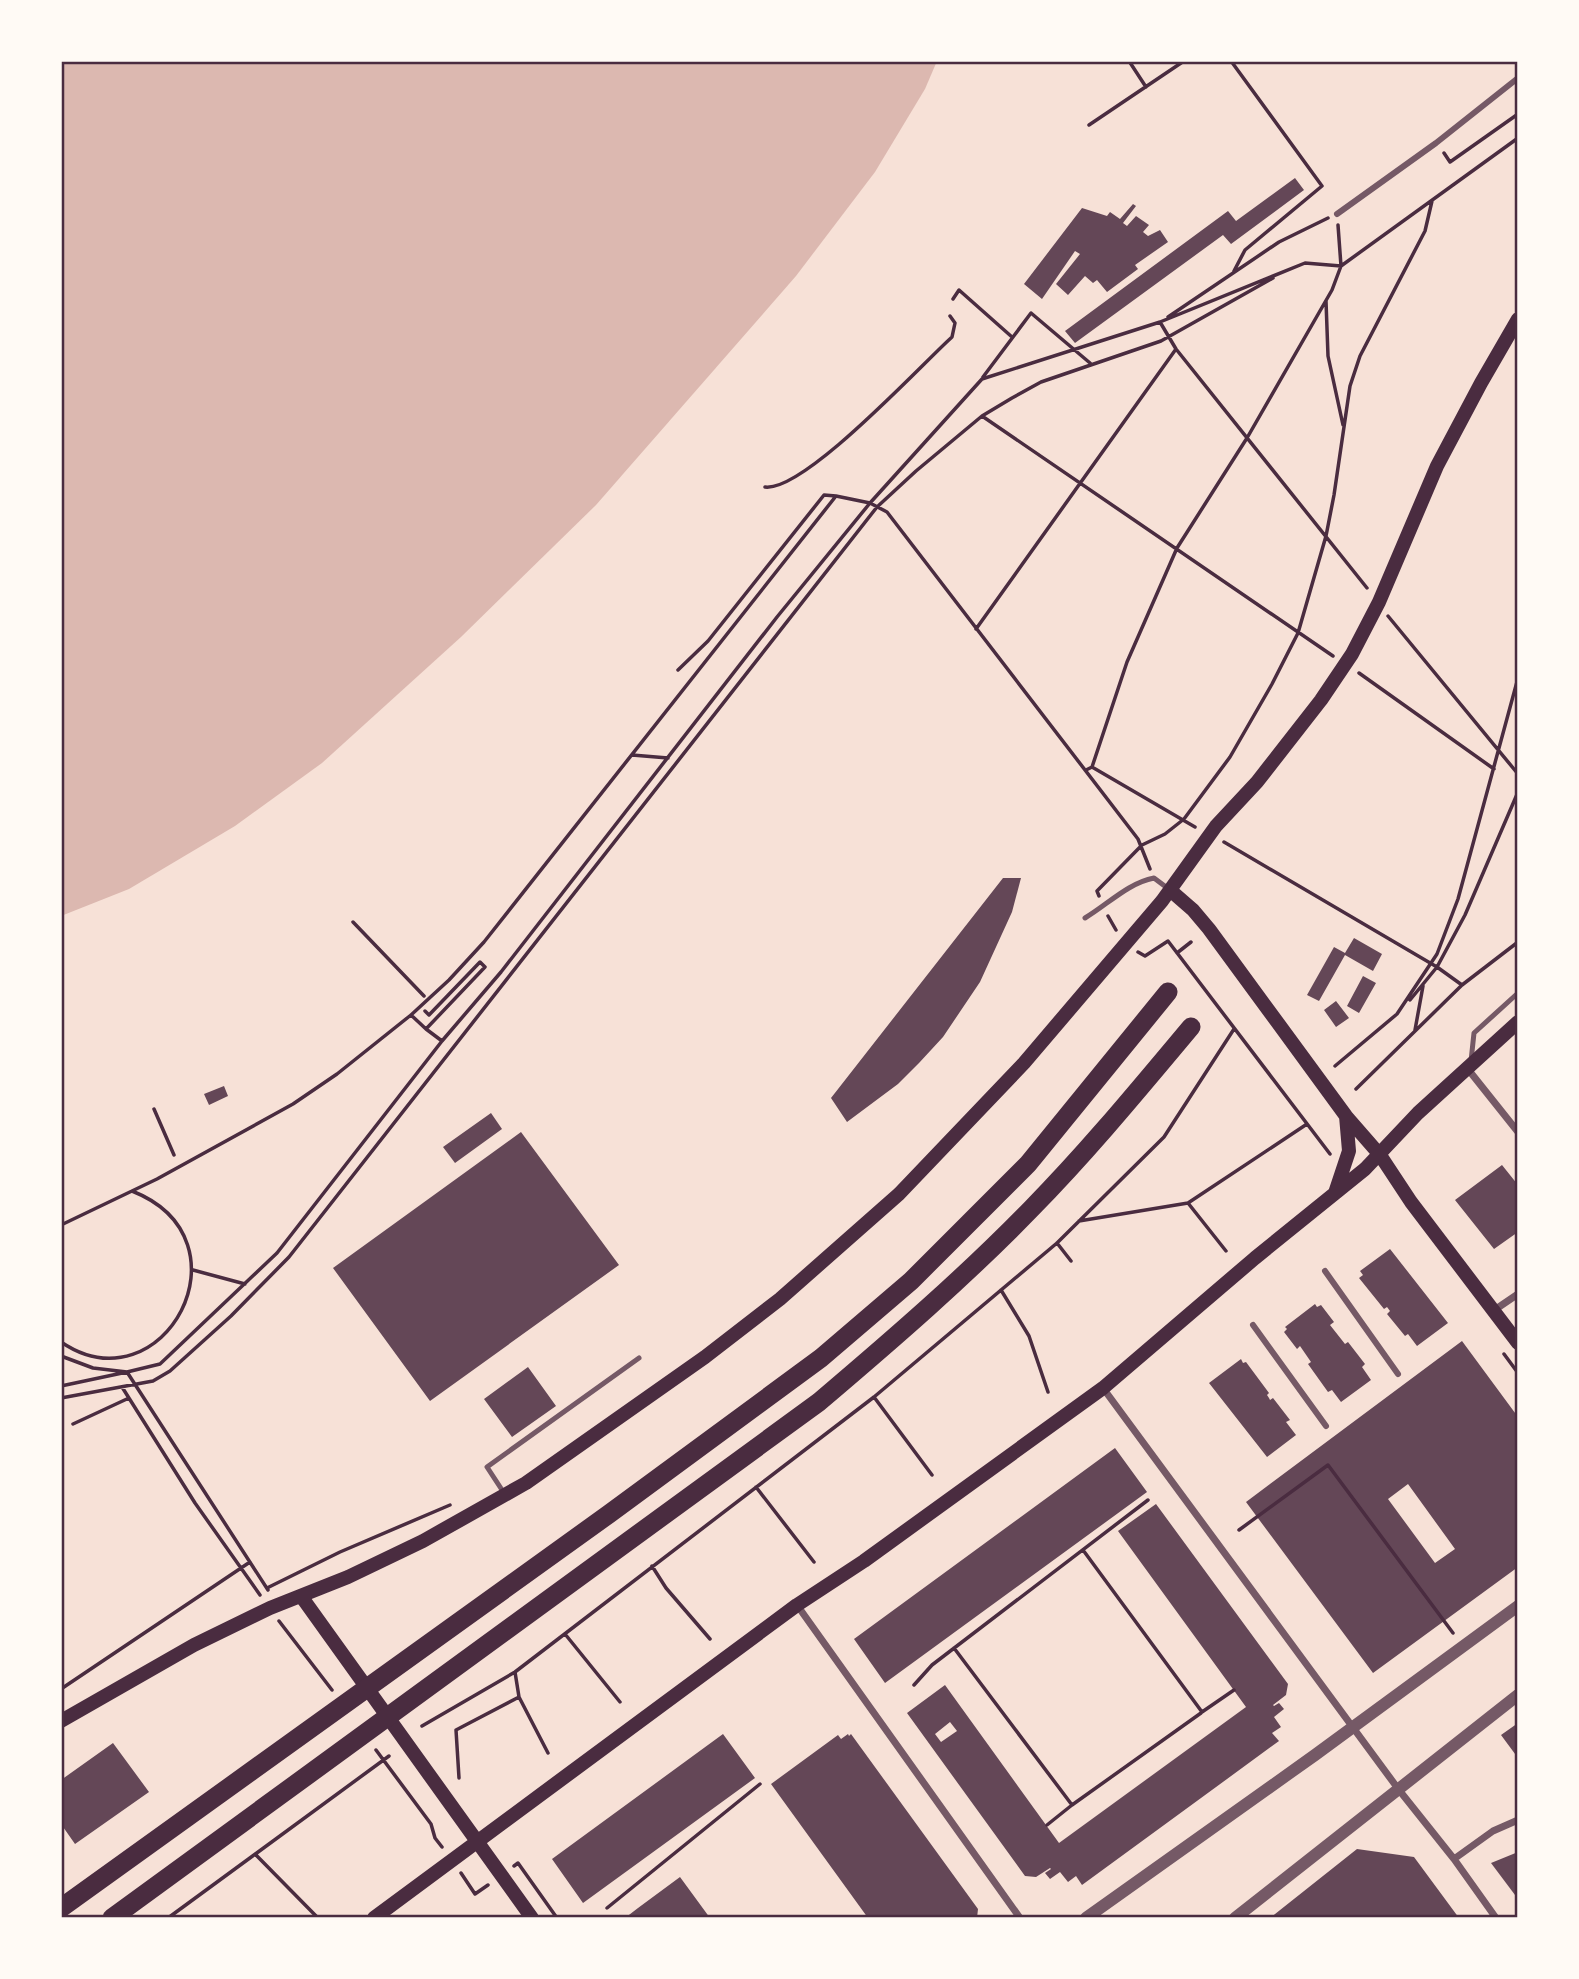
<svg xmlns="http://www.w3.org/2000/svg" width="1579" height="1979" font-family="'Golos Text',sans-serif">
<rect width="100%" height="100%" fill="#f7e1d7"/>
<path fill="#dcb8b0" d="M61,61H937L925,89L875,172L796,276L596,505L461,637L322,763L235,826L129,889L61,916Z"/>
<path fill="#644757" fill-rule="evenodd" d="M1295,178L1304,190L1231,244L1223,235L1075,343L1065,331L1228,211L1236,221Z
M1133,204L1136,206L1123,223L1127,226L1136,216L1149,225L1143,232L1148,236L1160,230L1168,242L1135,265L1138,269L1107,292L1097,280L1093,283L1085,276L1068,295L1056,284L1080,254L1075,251L1042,299L1024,284L1082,208L1107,216L1110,212L1120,219Z
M1003,878H1021L1012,912L980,982L943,1037L919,1063L898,1084L847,1122L831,1098Z
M1354,938L1382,954L1373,971L1345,955L1319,1001L1307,995L1334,947L1345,953Z
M1363,976L1376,983L1359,1013L1347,1006Z
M1336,1001L1349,1018L1336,1027L1324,1010Z
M224,1086L228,1096L209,1105L204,1094Z
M491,1113L502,1129L455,1163L443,1147Z
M521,1132L619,1265L430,1401L333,1268Z
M1502,1165L1518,1185V1232L1494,1249L1455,1200Z
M1390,1249L1448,1323L1417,1346L1408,1334L1405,1336L1387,1314L1390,1311L1387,1307L1384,1309L1359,1278L1363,1275L1360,1271Z
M1315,1304L1317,1307L1321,1305L1334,1322L1330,1325L1345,1344L1348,1342L1365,1364L1362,1367L1371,1380L1341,1402L1332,1390L1328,1392L1308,1364L1311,1362L1300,1346L1297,1349L1284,1332L1287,1329L1285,1327Z
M1462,1341L1518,1417V1567L1373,1673L1246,1502ZM1408,1484L1455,1549L1435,1563L1388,1499Z
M1241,1359L1243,1363L1246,1362L1269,1393L1267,1395L1269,1398L1270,1400L1273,1398L1290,1420L1286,1422L1296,1435L1267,1457L1209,1383Z
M528,1367L556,1406L512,1437L484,1399Z
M1115,1448L1147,1492L885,1683L854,1639Z
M1156,1504L1288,1684L1286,1695L1273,1705L1274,1706L1279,1703L1284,1709L1274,1717L1281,1727L1272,1733L1279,1741L1082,1885L1076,1876L1068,1882L1060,1872L1050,1879L1045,1873L1051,1869L1050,1868L1036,1877L1025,1876L907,1713L945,1685L1059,1843L1246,1707L1118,1531ZM950,1722L957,1731L941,1742L935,1734Z
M1518,1723V1758L1501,1735Z
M723,1734L755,1778L583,1903L552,1859Z
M848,1734L849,1736L851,1734L978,1909L977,1918H868L771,1784L838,1735L841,1739Z
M113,1743L149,1792L75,1844L61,1824V1780Z
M1357,1849L1414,1857L1459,1918H1270Z
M1518,1852V1899L1491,1863Z
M680,1877L710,1918H625L638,1908Z"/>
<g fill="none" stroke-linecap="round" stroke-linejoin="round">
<path stroke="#4a2c40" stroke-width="3.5" d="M1129,61L1146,87
M1231,61L1322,186L1245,250L1234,271
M1089,125L1184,61
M1444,153L1450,162L1518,114
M953,299L959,290L1012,337
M1326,301L1328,356L1343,425
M1168,317L1279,242L1328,218
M1160,322L1176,349L1367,588
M983,377L1031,313L1090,363
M982,416L1333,656
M765,487C804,492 920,366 952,337L955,323L950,316
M1388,616L1518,774
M976,629L1176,349
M678,670L708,641L824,495L836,496
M1359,673L1494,769
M632,755L668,758
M1092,767L1127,662L1177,548L1247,438L1332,290L1341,266L1338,225
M1086,770L1092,767L1195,827
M1224,842L1437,967L1462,985
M1099,896L1097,891L1142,845L1165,834L1184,819L1230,757L1272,684L1298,633L1326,536L1334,495L1350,386L1360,356L1425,231L1432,201
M1108,916L1116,930
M353,922L424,996
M1138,952L1145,956L1168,941L1330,1154
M1177,953L1191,942
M1410,1000L1437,967L1465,915L1518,792
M411,1015L426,1029L485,967L480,962L429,1015L425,1011
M426,1029L442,1041
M1415,1030L1423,986
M1335,1066L1397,1014L1437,954L1458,899L1518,678
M1356,1089L1462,985L1518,942
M154,1109L174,1155
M1188,1203L1226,1251
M1079,1221L1188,1203L1307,1124
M61,1225L157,1179L293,1104L337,1074L411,1015L449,980L484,942L836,496L870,503L887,512L1138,839L1150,869
M1057,1243L1071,1261
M193,1270L245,1284
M1001,1290L1029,1336L1048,1392
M61,1342C163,1411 256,1240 132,1191
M1504,1354L1518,1373
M61,1356L93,1368L127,1372L160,1364L277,1253L442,1041L501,972L777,617L870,503L982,379L1160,322L1305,263L1341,266L1518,138
M61,1386L127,1372L268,1590
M122,1387L195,1503L260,1595
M874,1397L932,1475
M61,1398L153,1381L170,1371L231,1316L289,1257L877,507L916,471L982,416L1012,398L1041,382L1161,341L1273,278
M73,1424L129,1398
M756,1487L814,1562
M1239,1530L1328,1465L1453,1633
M1083,1550L1202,1712L1234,1690
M652,1566L666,1588L710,1639
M267,1588L340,1552L450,1505
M279,1621L332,1690
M565,1634L620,1702
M954,1648L1072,1805L1047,1825
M515,1672L519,1697L548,1753
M914,1685L932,1665L1148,1500
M61,1689L250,1562
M422,1726L515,1672L874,1397L1057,1243L1164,1137L1234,1029
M376,1750L431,1824L435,1838L442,1847
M459,1778L456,1730L519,1697
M1072,1805L1201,1713
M256,1855L318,1918
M514,1866L518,1863L557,1918
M461,1873L475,1894L488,1885
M607,1908L760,1784
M168,1918L389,1756"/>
<path stroke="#755966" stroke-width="5" d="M1085,918C1107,905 1128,883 1154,878L1170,890
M1471,1061L1474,1033L1518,993
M504,1493L487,1467L639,1358"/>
<path stroke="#755966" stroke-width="6" d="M1337,214L1436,143L1518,78
M1325,1271L1398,1374
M1253,1325L1326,1426"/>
<path stroke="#755966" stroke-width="7" d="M1467,1068L1518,1132
M1493,1311L1518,1294
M1103,1388L1399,1790L1454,1859L1496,1918
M797,1605L1020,1918
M1454,1859L1493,1831L1518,1820"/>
<path stroke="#755966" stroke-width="12" d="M1086,1918L1315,1755L1518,1606
M1235,1918L1518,1695"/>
<path stroke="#4a2c40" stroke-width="14" d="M1170,890L1193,910L1209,929L1346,1116L1380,1155L1411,1202L1518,1343
M1335,1193L1349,1151L1346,1116
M301,1596L532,1918
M61,1721L194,1645L270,1608L348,1577L423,1541L526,1483L705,1357L780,1299L899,1194L1024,1063L1162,901L1216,826L1257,782L1321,700L1352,654L1379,602L1437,466L1481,383L1518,319
M374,1918L797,1605L864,1561L1103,1388L1255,1258L1365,1169L1418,1113L1518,1022"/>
<path stroke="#4a2c40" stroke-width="19" d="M61,1908L609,1514L821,1358L911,1281L1028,1164L1168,992
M112,1918L819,1402C892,1340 965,1277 1032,1208C1088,1151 1139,1089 1191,1027"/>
</g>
<rect width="1579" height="1979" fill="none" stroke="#fffaf5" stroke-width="126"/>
<rect x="63" y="63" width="1453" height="1853" fill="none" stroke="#4a2c40" stroke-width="2.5"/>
</svg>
